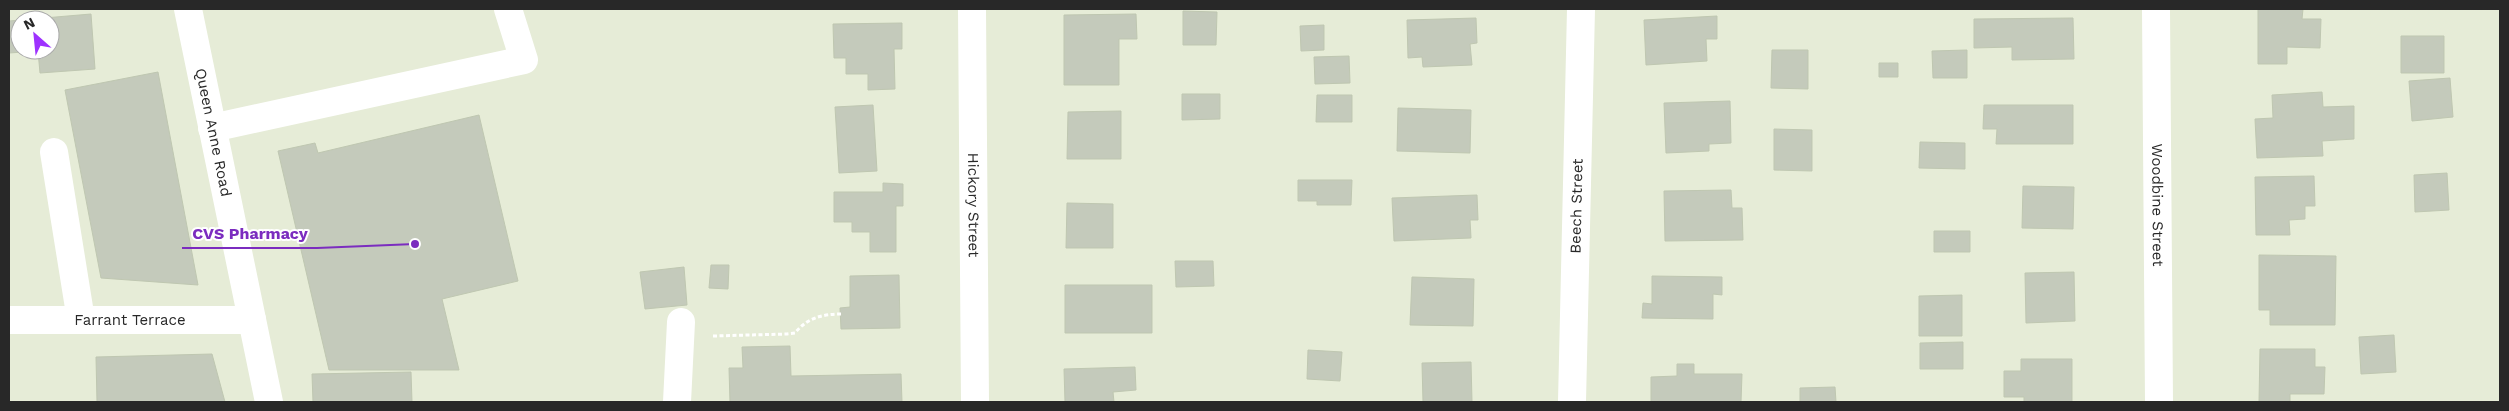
<svg xmlns="http://www.w3.org/2000/svg" width="2509" height="411" font-family="'Work Sans',sans-serif">
<rect width="100%" height="100%" fill="#e6ecd7"/>
<path fill="#c4cabb" stroke="#bfc7b1" fill-rule="evenodd" d="M2258,9H2303L2302,19H2321L2320,48L2287,47V64H2258Z
M1183,11L1217,12L1216,45H1183Z
M91,14L95,69L40,73L38,51L9,53V21ZM20,20H50V50H20Z
M1136,14L1137,39H1119V85H1064V15Z
M1717,16V39H1706L1707,61L1646,65L1644,20Z
M1476,18L1477,43L1470,44L1472,65L1423,67L1422,57L1408,58L1407,20Z
M2073,18L2074,59L2012,60V47L1974,48V19Z
M902,23V49H894L895,89L868,90V74H846V58H834L833,24Z
M1324,25V50L1301,51L1300,26Z
M2401,36H2444V73H2401Z
M1772,50H1808V89L1771,88Z
M1967,50V78H1933L1932,51Z
M1349,56L1350,83L1315,84L1314,57Z
M1879,63H1898V77H1879Z
M158,72L198,285L101,278L65,90Z
M2450,78L2453,117L2412,121L2409,81Z
M2322,92L2323,107L2354,106V139L2322,141L2323,156L2257,158L2255,119L2273,118L2272,95Z
M1182,94H1220V119L1182,120Z
M1317,95H1352V122H1316Z
M1730,101L1731,143L1709,144V151L1666,153L1664,103Z
M873,105L877,171L839,173L835,107Z
M1984,105H2073V144H1996L1997,129H1983Z
M1398,108L1471,110L1470,153L1397,151Z
M1121,111V159H1067L1068,112Z
M479,115L518,281L442,299L459,370H329L278,151L315,143L318,153Z
M1774,129L1812,130V171L1774,170Z
M1920,142L1965,143V169L1919,168Z
M2447,173L2449,210L2415,212L2414,175Z
M2314,176L2315,206H2305V219L2289,220L2290,235H2256L2255,177Z
M1298,180H1352L1351,205H1317V201H1298Z
M883,183L903,184V206H896V252H870V232H852V222H834V192H883Z
M2023,186L2074,187L2073,229L2022,228Z
M1731,190L1732,208H1742L1743,240L1665,241L1664,191Z
M1477,195L1478,220H1470L1471,238L1394,241L1392,198Z
M1067,203L1113,204V248H1066Z
M1934,231H1970V252H1934Z
M2259,255L2336,256L2335,325H2270V310H2259Z
M1175,261H1213L1214,286L1176,287Z
M711,265H729L728,289L709,288Z
M684,267L687,305L645,309L640,272Z
M2074,272L2075,321L2026,323L2025,273Z
M899,275L900,328L841,329L840,308L850,307V276Z
M1652,276L1722,277V295L1713,294V319L1642,318L1643,303L1652,304Z
M1412,277L1474,279L1473,326L1410,325Z
M1065,285H1152V333H1065Z
M1962,295V336H1919V296Z
M2394,335L2396,372L2361,374L2359,337Z
M1963,342V369H1920V343Z
M790,346L791,376L901,374L902,402H730L729,368H743L742,347Z
M2260,349H2315V367H2325L2324,394H2290V402H2259Z
M1308,350L1342,352L1340,381L1307,379Z
M212,354L225,402H97L96,357Z
M2021,359H2072V402H2024V397H2004V371H2021Z
M1471,362L1472,402H1423L1422,363Z
M1677,364H1694V374H1742L1741,402H1651V377L1677,376Z
M1135,367L1136,390L1113,392L1114,402H1065L1064,369Z
M411,372L412,402H313L312,374Z
M1835,387L1836,402H1800V388Z"/>
<g fill="none" stroke-linecap="round" stroke-linejoin="round">
<path stroke="#fff" stroke-width="3" stroke-dasharray="4 2.5" stroke-linecap="butt" d="M713,336L787,334L795,333C807,318 822,314 841,314"/>
<g stroke="#fff" stroke-width="28">
<path id="s1" d="M188,9L269,402"/>
<path id="s2" d="M972,9L975,402"/>
<path id="s3" d="M2156,9L2159,402"/>
<path d="M212,128L524,60L508,9"/>
<path d="M54,152L81,320"/>
<path id="s4" d="M9,320H252"/>
<path d="M677,402L681,322"/>
<path id="s5" d="M1572,402L1581,9"/>
</g>
</g>
<g text-anchor="middle" dominant-baseline="central" stroke-width="4" stroke-linejoin="round" paint-order="stroke">
<g font-size="15" fill="#282828" stroke="#fff">
<text stroke="none"><textPath href="#s1" startOffset="126">Queen Anne Road</textPath></text>
<text stroke="none"><textPath href="#s5" startOffset="196">Beech Street</textPath></text>
<text stroke="none"><textPath href="#s2" startOffset="196">Hickory Street</textPath></text>
<text stroke="none"><textPath href="#s3" startOffset="196">Woodbine Street</textPath></text>
<text stroke="none"><textPath href="#s4" startOffset="121">Farrant Terrace</textPath></text>
</g>
</g>
<path fill="none" stroke="#7b2cbf" stroke-width="2" d="M415 244L317 248H182"/>
<circle fill="#7b2cbf" stroke="#fff" stroke-width="2" cx="415" cy="244" r="5"/>
<g font-size="16" text-anchor="middle" font-weight="bold" fill="#7b2cbf" stroke="#fff" stroke-width="4" stroke-linejoin="round" paint-order="stroke">
<text x="250" y="239">CVS Pharmacy</text>
</g>
<rect width="2509" height="411" fill="none" stroke="#282828" stroke-width="20"/>
<g transform="translate(35 35) rotate(333)"><circle r="24" fill="#ffffff" stroke="#a9a9a9"/>
<path d="M0-4L9 19L0 12L-9 19Z" fill="#9e32ff"/>
<text y="-8" font-size="14" font-weight="bold" text-anchor="middle" fill="#282828">N</text>
</g>
</svg>
